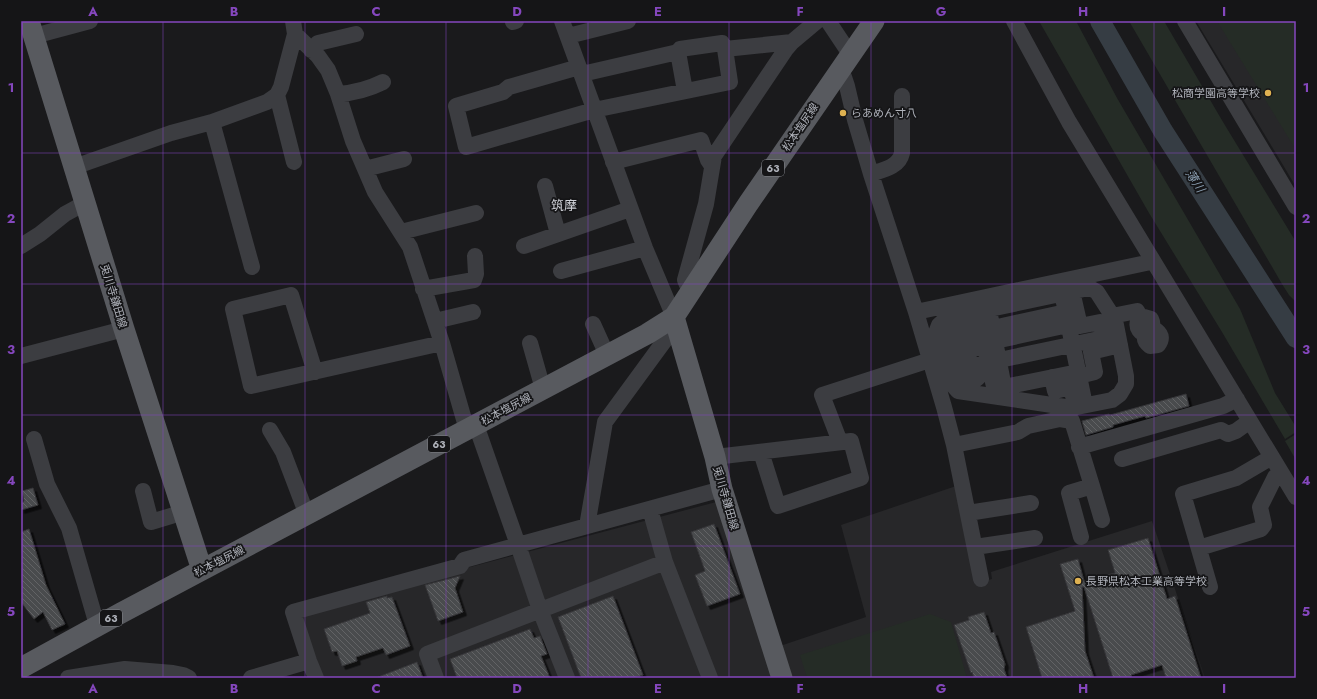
<svg xmlns="http://www.w3.org/2000/svg" width="1317" height="699" font-family="Jost,'Noto Sans JP',sans-serif">
<defs>
<pattern id="building-back-hatch" width="6" height="6" patternUnits="userSpaceOnUse"><rect width="6" height="6" fill="#4a4b4e"/><path d="M-1 5l2 2M0 0l6 6M5-1l2 2" fill="none" stroke="#626365"/></pattern>
<filter id="shadow"><feDropShadow dx="3.5" dy="3.5" stdDeviation="0" flood-color="#0009"/></filter>
</defs>
<rect width="100%" height="100%" fill="#1a1a1c"/>
<path fill="#272729" d="M1196,21H1296V187L1283,165Z
M956,486L976,583L992,579L991,572L1152,521L1205,678H787L777,647L866,617L841,525Z
M720,501L776,678H323L299,617L304,611Z"/>
<path fill="#252c26" d="M1039,21H1076L1117,98L1240,309L1275,393L1296,427V432L1285,439L1222,332L1149,213Z
M1129,21H1164L1223,122L1296,242V302L1289,295L1282,284Z
M1217,21H1296V150Z
M1296,434V460L1285,441Z
M930,614L951,622L967,678H807L800,655Z"/>
<g fill="none" stroke-linecap="round" stroke-linejoin="round">
<path stroke="#363d44" stroke-width="20" d="M1100,21L1163,131L1296,338"/>
</g>
<path fill="url(#building-back-hatch)" stroke="#353538" filter="url(#shadow)" d="M1186,394L1189,406L1146,418L1145,416L1113,425V427L1086,435L1082,421L1109,414L1110,415Z
M33,488L38,505L21,510V504L24,501L22,491Z
M714,524L740,594L707,606L695,575L705,571L691,532Z
M29,529L46,585L65,624L52,630L43,612L34,619L21,602V532Z
M1148,538L1167,599L1175,596L1201,678H1166L1162,665L1131,675L1132,678H1113L1084,587H1082L1085,651L1094,678H1042L1026,627L1075,611L1060,564L1078,559L1084,581L1115,573L1108,550Z
M460,576L455,588L463,612L438,621L425,585Z
M387,596V598L392,597L410,646L386,655L383,648L356,657L357,661L342,666L337,651L332,652L324,629L370,613L366,602Z
M613,596L643,675L634,678H581L558,617Z
M984,612L991,633L994,632L1005,664L1004,669L1007,678H974L972,672L971,673L954,625L969,620L968,617Z
M530,629L534,638L540,636L547,654L541,656L550,678H457L450,659Z
M417,662L423,678H378V677Z"/>
<g fill="none" stroke-linecap="round" stroke-linejoin="round">
<path stroke="#3c3d41" stroke-width="16" d="M562,21L645,248L674,317
M828,21L846,48L851,53
M1014,21L1069,122L1296,497
M1185,21L1296,207
M513,22L516,21
M295,34L318,56L328,70L338,94L353,141L375,192L410,247L442,343L467,430
M34,36L90,21
M568,36L628,21
M311,50L318,43L356,34
M579,67L509,87L503,92L456,106L466,147L594,110L730,82L725,49L792,42
M838,72L844,77L847,86L855,120L871,174L916,312L944,407L954,445L981,579
M582,74L678,52
M685,91L678,52L680,49L722,43L725,49
M338,94C353,93 369,89 383,82
M277,95L294,162
M212,122L252,267
M613,162L701,140L708,160L712,166
M74,167L171,133L212,122L267,102L277,95L281,87L295,34L293,21
M365,169L404,159
M871,174C883,170 899,167 902,153V96
M545,186L558,234
M401,232L476,213
M21,246L40,234L65,214L85,203
M524,246L630,209
M561,271L645,248
M423,289L474,280L476,274L475,256
M1084,289H1092L1097,292L1115,320L1126,376V384L1120,394L1112,400L1072,408L958,391L951,383L936,333L939,325L947,318Z
M1072,291L1080,326L1100,322L1104,338
M690,292L685,280L706,204L714,156L786,49L792,42L817,21
M1062,293L1085,405
M989,310L1006,398
M916,312L1146,263L1152,259
M978,312C985,334 971,328 956,327L950,331C949,338 951,349 955,355L963,356L975,348L980,347L986,352L988,362
M1112,316L1137,311L1141,318
M435,321L473,312
M593,324L607,355
M993,328L1066,312
M1147,333C1140,334 1136,328 1138,321L1144,317L1151,319C1158,333 1135,334 1150,346L1158,345C1162,340 1162,335 1157,331L1151,330
M995,341L1068,325
M530,343L543,389
M941,346L988,335
M21,356L124,329
M962,368C964,381 971,387 981,374H989L992,378L996,395
M947,371L1118,335
M315,372L291,295L233,309L251,386L442,343
M1079,376L1095,372L1091,352L1120,345
M1052,377L1055,391L1070,387L1077,407
M1004,387L1078,372
M270,430L283,452L307,515
M34,439L47,484L69,528L97,625
M840,442L822,395L930,360
M954,445L1018,432L1028,426L1060,419L1072,421L1092,486
M1079,447L1223,406L1237,399
M715,457L851,441L861,478L778,506L761,452
M1122,459L1221,430L1228,434L1236,431L1250,421
M143,491L151,522L184,512
M650,509L665,562L710,678
M968,513L1031,503
M587,526L605,422L676,325
M1081,537L1069,493L1092,486L1102,520
M975,547L1035,538
M1199,548L1261,529L1264,525L1260,507L1275,477L1281,472
M1210,587L1183,494L1236,478L1272,457
M68,678L125,669L173,673L183,675L189,678
M251,678L309,661
M316,678L309,661L293,612L460,566L464,560L518,545L476,425
M436,678L427,654L665,562
M567,678L540,610L518,545L722,489"/>
<path stroke="#585a5f" stroke-width="21" d="M29,21L124,329L202,570
M674,317L715,457L722,489L782,678
M21,668L121,613L647,334L674,317L748,204L874,21"/>
</g>
<path fill="none" stroke="#8547be" stroke-width="1" stroke-opacity="0.55" d="M163,21V678M305,21V678M446,21V678M588,21V678M729,21V678M871,21V678M1012,21V678M1154,21V678M21,153H1296M21,284H1296M21,415H1296M21,546H1296"/>
<g fill="#deb151" stroke="#151517" stroke-width="1.5">
<circle cx="1268" cy="93" r="4"/>
<circle cx="843" cy="113" r="4"/>
<circle cx="1078" cy="581" r="4"/>
</g>
<g text-anchor="middle" dominant-baseline="central" stroke-width="3.5" stroke-linejoin="round" paint-order="stroke">
<g fill="#151517" stroke="#818389" stroke-width="1">
<rect x="762" y="160" width="22" height="16" rx="3"/>
<rect x="428" y="436" width="22" height="16" rx="3"/>
<rect x="100" y="610" width="22" height="16" rx="3"/>
</g>
<g font-size="10" font-weight="bold" fill="#afb2ba">
<text x="773" y="168">63</text>
<text x="439" y="444">63</text>
<text x="111" y="618">63</text>
</g>
<g font-size="11" fill="#afb2ba" stroke="#151517" text-anchor="start">
<text x="1260" y="93" text-anchor="end">松商学園高等学校</text>
<text x="851" y="113">らあめん寸八</text>
<text x="1086" y="581">長野県松本工業高等学校</text>
</g>
<g font-size="11" fill="#afb2ba" stroke="#151517">
<text transform="translate(800 127) rotate(-56)">松本塩尻線</text>
<text transform="translate(114 296) rotate(73)">兎川寺鎌田線</text>
<text transform="translate(506 409) rotate(-28)">松本塩尻線</text>
<text transform="translate(726 498) rotate(74)">兎川寺鎌田線</text>
<text transform="translate(219 561) rotate(-27)">松本塩尻線</text>
</g>
<g font-size="12" font-style="italic" fill="#8a9eb1" stroke="#151517">
<text transform="translate(1195 181) rotate(57)">薄川</text>
</g>
<g font-size="13" fill="#cfd1d7" stroke="#151517">
<text x="564" y="205">筑摩</text>
</g>
</g>
<rect width="1317" height="699" fill="none" stroke="#151517" stroke-width="44"/>
<rect x="22" y="22" width="1273" height="655" fill="none" stroke="#8547be" stroke-width="1.5"/>
<g font-size="13" text-anchor="middle" font-weight="bold" fill="#8547be">
<text x="93" y="16">A</text>
<text x="234" y="16">B</text>
<text x="376" y="16">C</text>
<text x="517" y="16">D</text>
<text x="658" y="16">E</text>
<text x="800" y="16">F</text>
<text x="941" y="16">G</text>
<text x="1083" y="16">H</text>
<text x="1224" y="16">I</text>
<text x="11" y="92">1</text>
<text x="1306" y="92">1</text>
<text x="11" y="223">2</text>
<text x="1306" y="223">2</text>
<text x="11" y="354">3</text>
<text x="1306" y="354">3</text>
<text x="11" y="485">4</text>
<text x="1306" y="485">4</text>
<text x="11" y="616">5</text>
<text x="1306" y="616">5</text>
<text x="93" y="693">A</text>
<text x="234" y="693">B</text>
<text x="376" y="693">C</text>
<text x="517" y="693">D</text>
<text x="658" y="693">E</text>
<text x="800" y="693">F</text>
<text x="941" y="693">G</text>
<text x="1083" y="693">H</text>
<text x="1224" y="693">I</text>
</g>
</svg>
